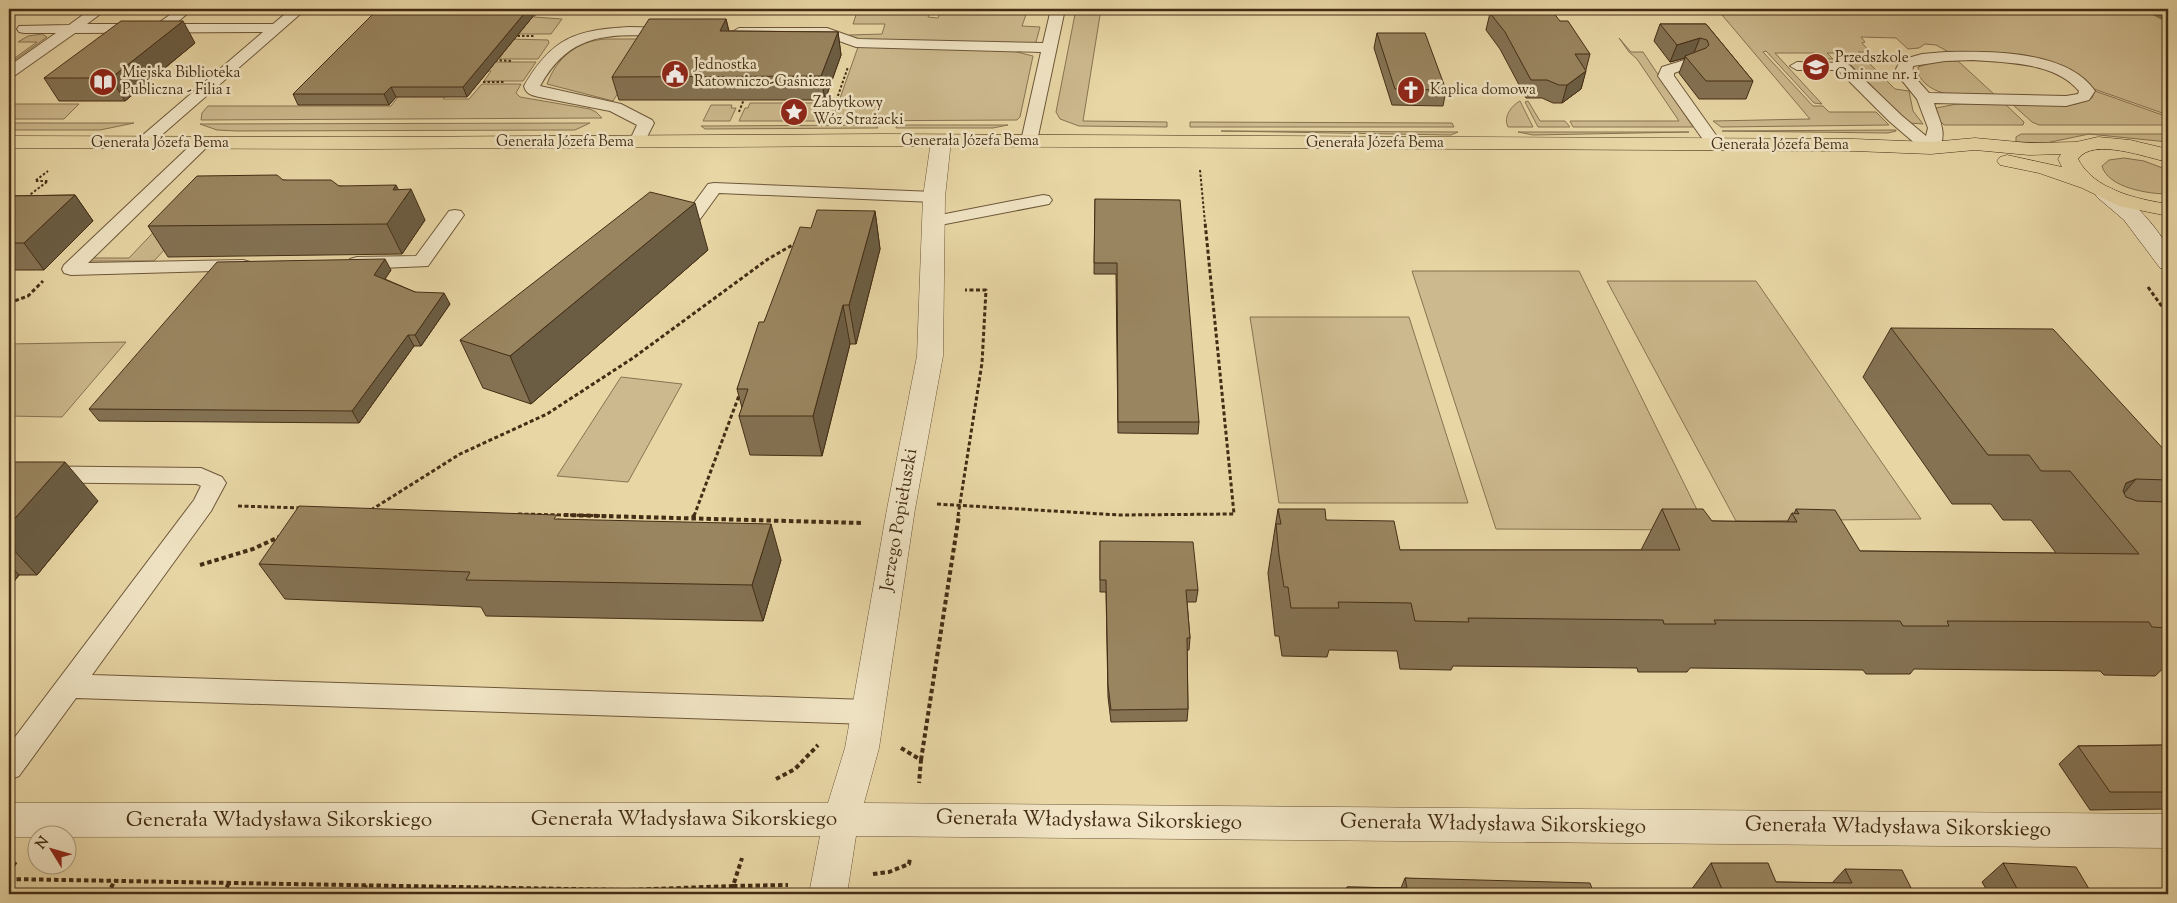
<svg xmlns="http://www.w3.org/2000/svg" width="2177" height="903" font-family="'Sorts Mill Goudy',serif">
<rect width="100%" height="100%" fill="#e8d6a5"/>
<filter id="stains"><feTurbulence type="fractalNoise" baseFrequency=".004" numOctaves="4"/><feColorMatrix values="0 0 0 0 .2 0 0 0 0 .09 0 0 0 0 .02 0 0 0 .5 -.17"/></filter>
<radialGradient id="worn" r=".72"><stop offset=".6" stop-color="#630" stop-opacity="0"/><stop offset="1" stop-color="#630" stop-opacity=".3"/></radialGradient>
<path fill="#ccb98d" stroke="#887351" d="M466,9H542L534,17L562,19L551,34H513L509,39L548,40L549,43L538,59H499L504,52H489L490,62H536L523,81H484L491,71H466L443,99H469L482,84H521L516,93L520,97L590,109L596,112L602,118L201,120L202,113L208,106H391Z
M858,9H932L928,17L938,18L942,9H934H1028L1022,26L1040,27L1036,42L1028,44L856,40L848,38L849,35L882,34L885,24H853Z
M1076,9H1101L1083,121L1167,122V127L1079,126L1060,119L1056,112Z
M1717,9H2168V115L2094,89L2085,79L2062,67L1956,56L1936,45L1925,44L1919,48L1908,49L1896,38L1861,37L1865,42L1862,43L1870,52H1858L1895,89L1909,91L1913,111L1923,124L1909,123L1839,53H1827L1833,59H1821L1814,53H1775L1822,104L1814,103L1766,51L1763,52L1813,106H1823L1829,112H1876L1889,125L1721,127L1713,121L1810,119Z
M42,34L47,37L9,64V62L37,42H18L28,36Z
M1619,38L1631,52H1643L1693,127H1573L1570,121H1679L1637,59L1629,52Z
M606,39H652L613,101L547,84C557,57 577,41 606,39Z
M858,47L1013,51L1033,56L1020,117L1017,120L832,121Z
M1937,61H1958L1996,96C1970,95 1935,101 1919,76L1918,67Z
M2095,91L2168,117V125H2039L2032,122L2012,104H2076L2092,98Z
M1520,101L1533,127H1508C1503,117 1511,106 1520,101Z
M1528,101L1540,121H1565L1570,127H1538L1525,102Z
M750,103H831L826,121H793L795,115H804L806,109H784L782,115H789L787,121H739L745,108H748Z
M2004,103L2024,122L2023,125H1944L1937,118L1936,108L1957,104Z
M9,104H79L64,119H9Z
M711,105H732L731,108H736L730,121H703Z
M1190,122L1452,123L1454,127H1190Z
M9,123H134L100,130H9Z
M590,123L575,130L237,131L217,130L200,124Z
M876,125L878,128L705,129L701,126Z
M897,125H1008L993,128H896Z
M1221,131L1458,132L1451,135Z
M1722,131L1896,130V131L1888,133Z
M1518,132H1689L1533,135Z
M2021,134H2168V142L2089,134L2046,143L2016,142V137Z
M2124,158L2144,161L2168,170V194C2149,194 2108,188 2102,166L2109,160Z
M193,219L154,261H89L91,258H129L165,220Z
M1412,271H1579L1707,530L1496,529Z
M1607,281H1756L1921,519L1736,521Z
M1250,317H1409L1468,503H1279Z
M126,342L62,417L9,416V344Z
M621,377L682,384L628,482L557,476Z"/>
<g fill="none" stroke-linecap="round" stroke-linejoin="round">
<path fill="#85704e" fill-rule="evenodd" d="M2141,9H2150L2168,18V23Z"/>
<g stroke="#6d5739" stroke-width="2">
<path id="lane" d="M91,9H107L87,24H157L178,9H193L175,24H273L291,9H306L149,146H137L135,143L137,140L263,32L75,33L14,76L9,77V66L56,33H24L19,32L17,29L19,26L69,25Z
M1051,9H1065L1037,141L1029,146L1021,141L1041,52L856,47L825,36H739L732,32L739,28H827L858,39L1043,43Z
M629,27L672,28L679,32L672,36C614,35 572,28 540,86L621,104L652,120L654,123L643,145H631L629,142L637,125L610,111L539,97C531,95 526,94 524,86C552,38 575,30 629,27Z
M1945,52C1990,51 2067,50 2095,91L2089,100L2066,106L1934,103C1939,121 1949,133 1937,152H1925L1889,121L1838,70H1797L1790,66L1797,62L1847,63L1901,115L1926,136L1928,128L1917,99L1900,78L1896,69L1901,60L1922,54ZM1973,60C2008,63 2055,62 2079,91L2078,94L2066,96L1929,93L1912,74L1913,66L1945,61Z
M1694,57L1699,58L1701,61L1699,64L1674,73V76L1723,145L1721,148H1709L1658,76L1662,67Z
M201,139L207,141L209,144L207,147L88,263L243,260L250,262L252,266L250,270L71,275L64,273L62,269L64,265L195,141Z
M714,183L934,192L940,193L943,197L940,201L934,202L719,193L698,222H686L683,218L686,214L708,184Z
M1043,195L1049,196L1052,200L1049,204L935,226L929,225L926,221L929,217L935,216Z
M455,210L461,211L464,215L428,266L357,269L350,267L348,263L350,259L357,257L416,256L449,211Z
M9,466L201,468L222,477L226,483L211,511L92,675L868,700L878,704L882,712L878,720L868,724L76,698L19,776L9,780V745L194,500L201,486L197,484L9,482Z"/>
</g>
<g stroke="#6d5739" stroke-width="1">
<path id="street" d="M941,135L948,137L951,141L945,197L943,356L915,509L879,748L864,803L2168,814V848L856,836L847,894H809L820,836L9,837V803H828L845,748L887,509L917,356L923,197L931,141L934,137Z"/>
</g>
<g stroke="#442d15" stroke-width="1">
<path id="secondary" d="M2105,186C2126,191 2157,227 2167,246C2170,252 2168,263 2168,270L2160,268L2124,220L2097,197L2094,192L2097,187Z"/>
</g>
<g stroke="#442d15" stroke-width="1">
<path id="primary" d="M884,134L1854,139L1931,142L1975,138L2029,143L2076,142L2098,137L2130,140L2168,149V162C2147,158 2093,137 2078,159C2094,190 2137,199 2168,204V216L2119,206L2082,188L2039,173L2000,165L1997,161L2000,157L2007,155L2062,167L2058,159L2061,154L2029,155L1975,150L1931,154L1854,151L884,146L366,149L9,148V136L366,137Z"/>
</g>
<path stroke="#442d15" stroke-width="2" stroke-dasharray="2.5 2" stroke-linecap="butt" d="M513,36H535
M495,60L513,61
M483,82H505
M739,112L744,99
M832,113L848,67
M1200,170L1205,223
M27,197L48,181H35L48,171"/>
<path stroke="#442d15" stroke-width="3" stroke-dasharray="4 2.5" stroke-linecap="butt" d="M2148,287L2168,315
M9,303L28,296L43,281
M937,504L1119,515L1234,514L1205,222
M238,506L302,508
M371,510L460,454L547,414L633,358L768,259L796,243
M518,514L612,516
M694,516L740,393
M958,516L982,363L986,290H965"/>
<path stroke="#442d15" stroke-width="4" stroke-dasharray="4.5 3" stroke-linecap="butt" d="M564,515L862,523
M693,518L694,515
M200,565L253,549L279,537
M901,748L921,760L919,783
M921,760L959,515
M776,779L795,769L818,745
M9,872L17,860
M873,874L889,872L909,864L910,858
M9,879L627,890L733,886L742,858
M733,886L788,885
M107,894L115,881
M223,894L229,883
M362,894L366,885"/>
<use href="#lane" fill="#f0e4c4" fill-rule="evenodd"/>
<use href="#street" fill="#f0e4c4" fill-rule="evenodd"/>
<use href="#secondary" fill="#f0e4c4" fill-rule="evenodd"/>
<use href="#primary" fill="#e8d6a5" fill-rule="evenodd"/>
</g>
<path fill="#847253" stroke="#442d15" d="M539,9L467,97H396L389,105H298L293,94Z
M1490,13L1560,21L1590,54L1581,89L1562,103H1553L1542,98H1526L1500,49L1486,30Z
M726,19L729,31L838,32L841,55L825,100H619L612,77Z
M1660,24H1706L1753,81L1746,99H1699L1679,73L1685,58L1670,62L1654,41Z
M1377,33L1446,90L1443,106L1392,105L1374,48Z
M195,43L125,101H59L44,78Z
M283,180L339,186L399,190L425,220L402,254L168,257L148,226Z
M75,195L93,221L44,270H9V196Z
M1095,199L1199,422L1198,434L1118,433L1116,274H1094Z
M875,211L880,249L856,344H850L822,456L750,455L739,416L742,408L737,389L764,322L811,228Z
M708,250L531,404L483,388L460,340Z
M391,270L385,279L415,292L450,304L421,346H414L359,423L99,421L89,409Z
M1891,328L2168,454V664L2155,676L2104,675L2100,671L1914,669L1910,674H1866L1863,670L1690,668L1687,672H1638L1637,668L1453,666L1451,670L1400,669L1397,651L1329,650L1327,657L1282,656L1279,636H1275L1268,573L1278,509L1326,520L1400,550H1641L1662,509L1712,521L1787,522L1792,513L1794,514L1796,509L1860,551L2056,553L2031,520H2003L1991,504H1952L1863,377Z
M9,462L98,501L37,575H19L9,588Z
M559,519L781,560L763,621L486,616L481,607L285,599L259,564Z
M1100,541L1198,590L1196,602H1187L1190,638L1189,650H1187L1188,709L1187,721L1111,722L1108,697L1106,592H1100Z
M2168,745V809L2090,810L2059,764L2078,746Z
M1711,863L1776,882L1832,883L1845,869L1914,894H1693L1691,890Z
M2003,863L2092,894H1989L1982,882Z
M1405,878L1594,894H1345L1347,887L1401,888Z"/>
<path fill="#6b5d43" stroke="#442d15" d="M9,9H13L9,14Z
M528,9H539L467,97L463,87Z
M726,19L731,42L720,31Z
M183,21L195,43L125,101L111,78Z
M838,32L841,55L825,100L821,76Z
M1700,38L1693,55L1685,56V58L1670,62L1677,45Z
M1586,71L1581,89L1562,103L1567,85Z
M391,87L396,97L389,105L384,94Z
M396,185L404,200L411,189L425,220L402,254L387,224L393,190Z
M75,195L93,221L44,270L24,243Z
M695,203L708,250L531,404L510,356Z
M875,211L880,249L856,344L849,305Z
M385,259L391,270L380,286L374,275Z
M444,293L450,304L421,346L415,335Z
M843,305L850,344L822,456L813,416Z
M408,335L414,346L359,423L352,411Z
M65,462L98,501L37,575L9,545V525Z
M2136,479L2106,514L2126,483Z
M771,524L781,560L763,621L752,585Z
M9,564L19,575L9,588Z"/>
<path fill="#998560" stroke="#442d15" d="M378,9H528L463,87H391L384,94H293Z
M1552,11L1560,21H1568L1590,54H1575L1586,71L1567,85H1559L1547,80H1531L1505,32L1490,13Z
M649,19H726L720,31L838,32L821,76L612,77Z
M121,21H183L111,78H44Z
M1660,24H1706L1753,81H1706L1685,56L1706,48L1709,45L1707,40L1700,38L1677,45Z
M1377,33H1425L1446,90L1395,89Z
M277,175L283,180H331L339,186L396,185L393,190L411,189L387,224L148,226L197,176Z
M650,192L695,203L510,356L460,340Z
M75,195L24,243H9V196Z
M1095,199L1180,200L1199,422H1118L1117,263H1094Z
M817,210L875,211L849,305H843L813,416H739L748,389H737L759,322H764L800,227L811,228Z
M385,259L374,275L415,292L444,293L415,335H408L352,411L89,409L217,262Z
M1891,328L2053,329L2168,454V480L2136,479L2126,483L2123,491L2126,497L2137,501L2168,502V628L2152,627L2149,622L1947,621L1949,626H1903L1900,621L1714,620L1716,624H1664L1663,620L1468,618L1469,622L1415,621L1411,603L1338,602L1339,608H1291L1288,587H1284L1279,555L1276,524H1281L1278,509H1325L1326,520L1394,521L1400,550H1680L1662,509H1703L1712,521L1797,522L1792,513L1799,514L1796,509L1835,510L1860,551L2139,554L2070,471H2041L2029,455H1988Z
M9,462H65L9,525Z
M299,506L557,515L554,519L771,524L752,585L466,580L470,572L259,564Z
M1100,541L1193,542L1198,590H1186L1190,638H1187L1188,709L1111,710L1108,685L1106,580H1100Z
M2168,745V792H2110L2078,746Z
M1711,863H1768L1776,882L1852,883L1845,869L1902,870L1914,894H1724Z
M2003,863L2076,867L2092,894H2020Z
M1405,878L1590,883L1594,894H1348L1347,887L1407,888Z"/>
<defs>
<g id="school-disc" transform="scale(1.4375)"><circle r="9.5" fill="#8f2418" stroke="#f0e4c4"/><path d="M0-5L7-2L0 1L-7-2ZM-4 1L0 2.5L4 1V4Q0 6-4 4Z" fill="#fff"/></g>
<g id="civic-disc" transform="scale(1.4375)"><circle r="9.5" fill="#8f2418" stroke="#f0e4c4"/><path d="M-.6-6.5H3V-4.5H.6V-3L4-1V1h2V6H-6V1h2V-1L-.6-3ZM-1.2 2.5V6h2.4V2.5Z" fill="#fff"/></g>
<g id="library-disc" transform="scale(1.4375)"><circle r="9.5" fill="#8f2418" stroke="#f0e4c4"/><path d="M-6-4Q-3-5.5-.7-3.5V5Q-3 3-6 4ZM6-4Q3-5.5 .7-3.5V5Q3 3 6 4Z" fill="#fff"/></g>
<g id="church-disc" transform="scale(1.4375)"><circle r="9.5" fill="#8f2418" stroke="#f0e4c4"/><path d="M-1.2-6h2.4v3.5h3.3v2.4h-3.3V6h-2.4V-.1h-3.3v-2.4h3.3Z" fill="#fff"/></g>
<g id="sight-disc" transform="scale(1.4375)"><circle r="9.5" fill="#8f2418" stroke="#f0e4c4"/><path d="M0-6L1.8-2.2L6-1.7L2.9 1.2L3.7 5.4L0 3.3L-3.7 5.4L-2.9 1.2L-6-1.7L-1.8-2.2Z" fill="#fff"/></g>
</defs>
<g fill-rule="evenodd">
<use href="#school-disc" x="1816" y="67"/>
<use href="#civic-disc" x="675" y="74"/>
<use href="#library-disc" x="103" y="82"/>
<use href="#church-disc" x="1411" y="90"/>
<use href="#sight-disc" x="794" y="112"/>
</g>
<g text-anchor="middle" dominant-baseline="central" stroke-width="5" stroke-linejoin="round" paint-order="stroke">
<g font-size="15" fill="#442d15" stroke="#f0e4c4" text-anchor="start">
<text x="1835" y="58">Przedszkole<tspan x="1835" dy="17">Gminne nr. 1</tspan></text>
<text x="694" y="65">Jednostka<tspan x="694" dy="17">Ratowniczo-Gaśnicza</tspan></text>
<text x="122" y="73">Miejska Biblioteka<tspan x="122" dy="17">Publiczna - Filia 1</tspan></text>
<text x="1430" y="90">Kaplica domowa</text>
<text x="813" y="103">Zabytkowy<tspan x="813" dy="17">Wóz Strażacki</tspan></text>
</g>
<g font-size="15" fill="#442d15" stroke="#f0e4c4">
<text x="970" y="141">Generała Józefa Bema</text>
<text x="565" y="142">Generała Józefa Bema</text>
<text x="160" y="143">Generała Józefa Bema</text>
<text x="1375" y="143">Generała Józefa Bema</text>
<text x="1780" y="145">Generała Józefa Bema</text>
</g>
<g font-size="18" fill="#442d15" stroke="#f0e4c4">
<text transform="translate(900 520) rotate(-80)">Jerzego Popiełuszki</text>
</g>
<g font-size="21" fill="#442d15" stroke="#f0e4c4">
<text x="684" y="820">Generała Władysława Sikorskiego</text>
<text x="279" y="821">Generała Władysława Sikorskiego</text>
<text transform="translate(1089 821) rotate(1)">Generała Władysława Sikorskiego</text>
<text transform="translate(1493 825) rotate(1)">Generała Władysława Sikorskiego</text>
<text transform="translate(1898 828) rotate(1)">Generała Władysława Sikorskiego</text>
</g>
</g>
<rect width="2177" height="903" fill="none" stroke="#e8d6a5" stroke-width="30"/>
<rect x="10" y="10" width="2157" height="883" fill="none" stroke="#442d15" stroke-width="2.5"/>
<rect x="15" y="15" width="2147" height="873" fill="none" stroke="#442d15"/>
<g transform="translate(52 850) rotate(307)"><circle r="24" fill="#f0e4c4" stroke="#ab9b7e"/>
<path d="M0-4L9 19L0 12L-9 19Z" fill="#8f2418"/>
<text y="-8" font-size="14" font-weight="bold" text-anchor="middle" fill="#442d15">N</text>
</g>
<rect width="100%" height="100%" filter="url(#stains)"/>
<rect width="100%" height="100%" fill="url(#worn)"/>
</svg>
